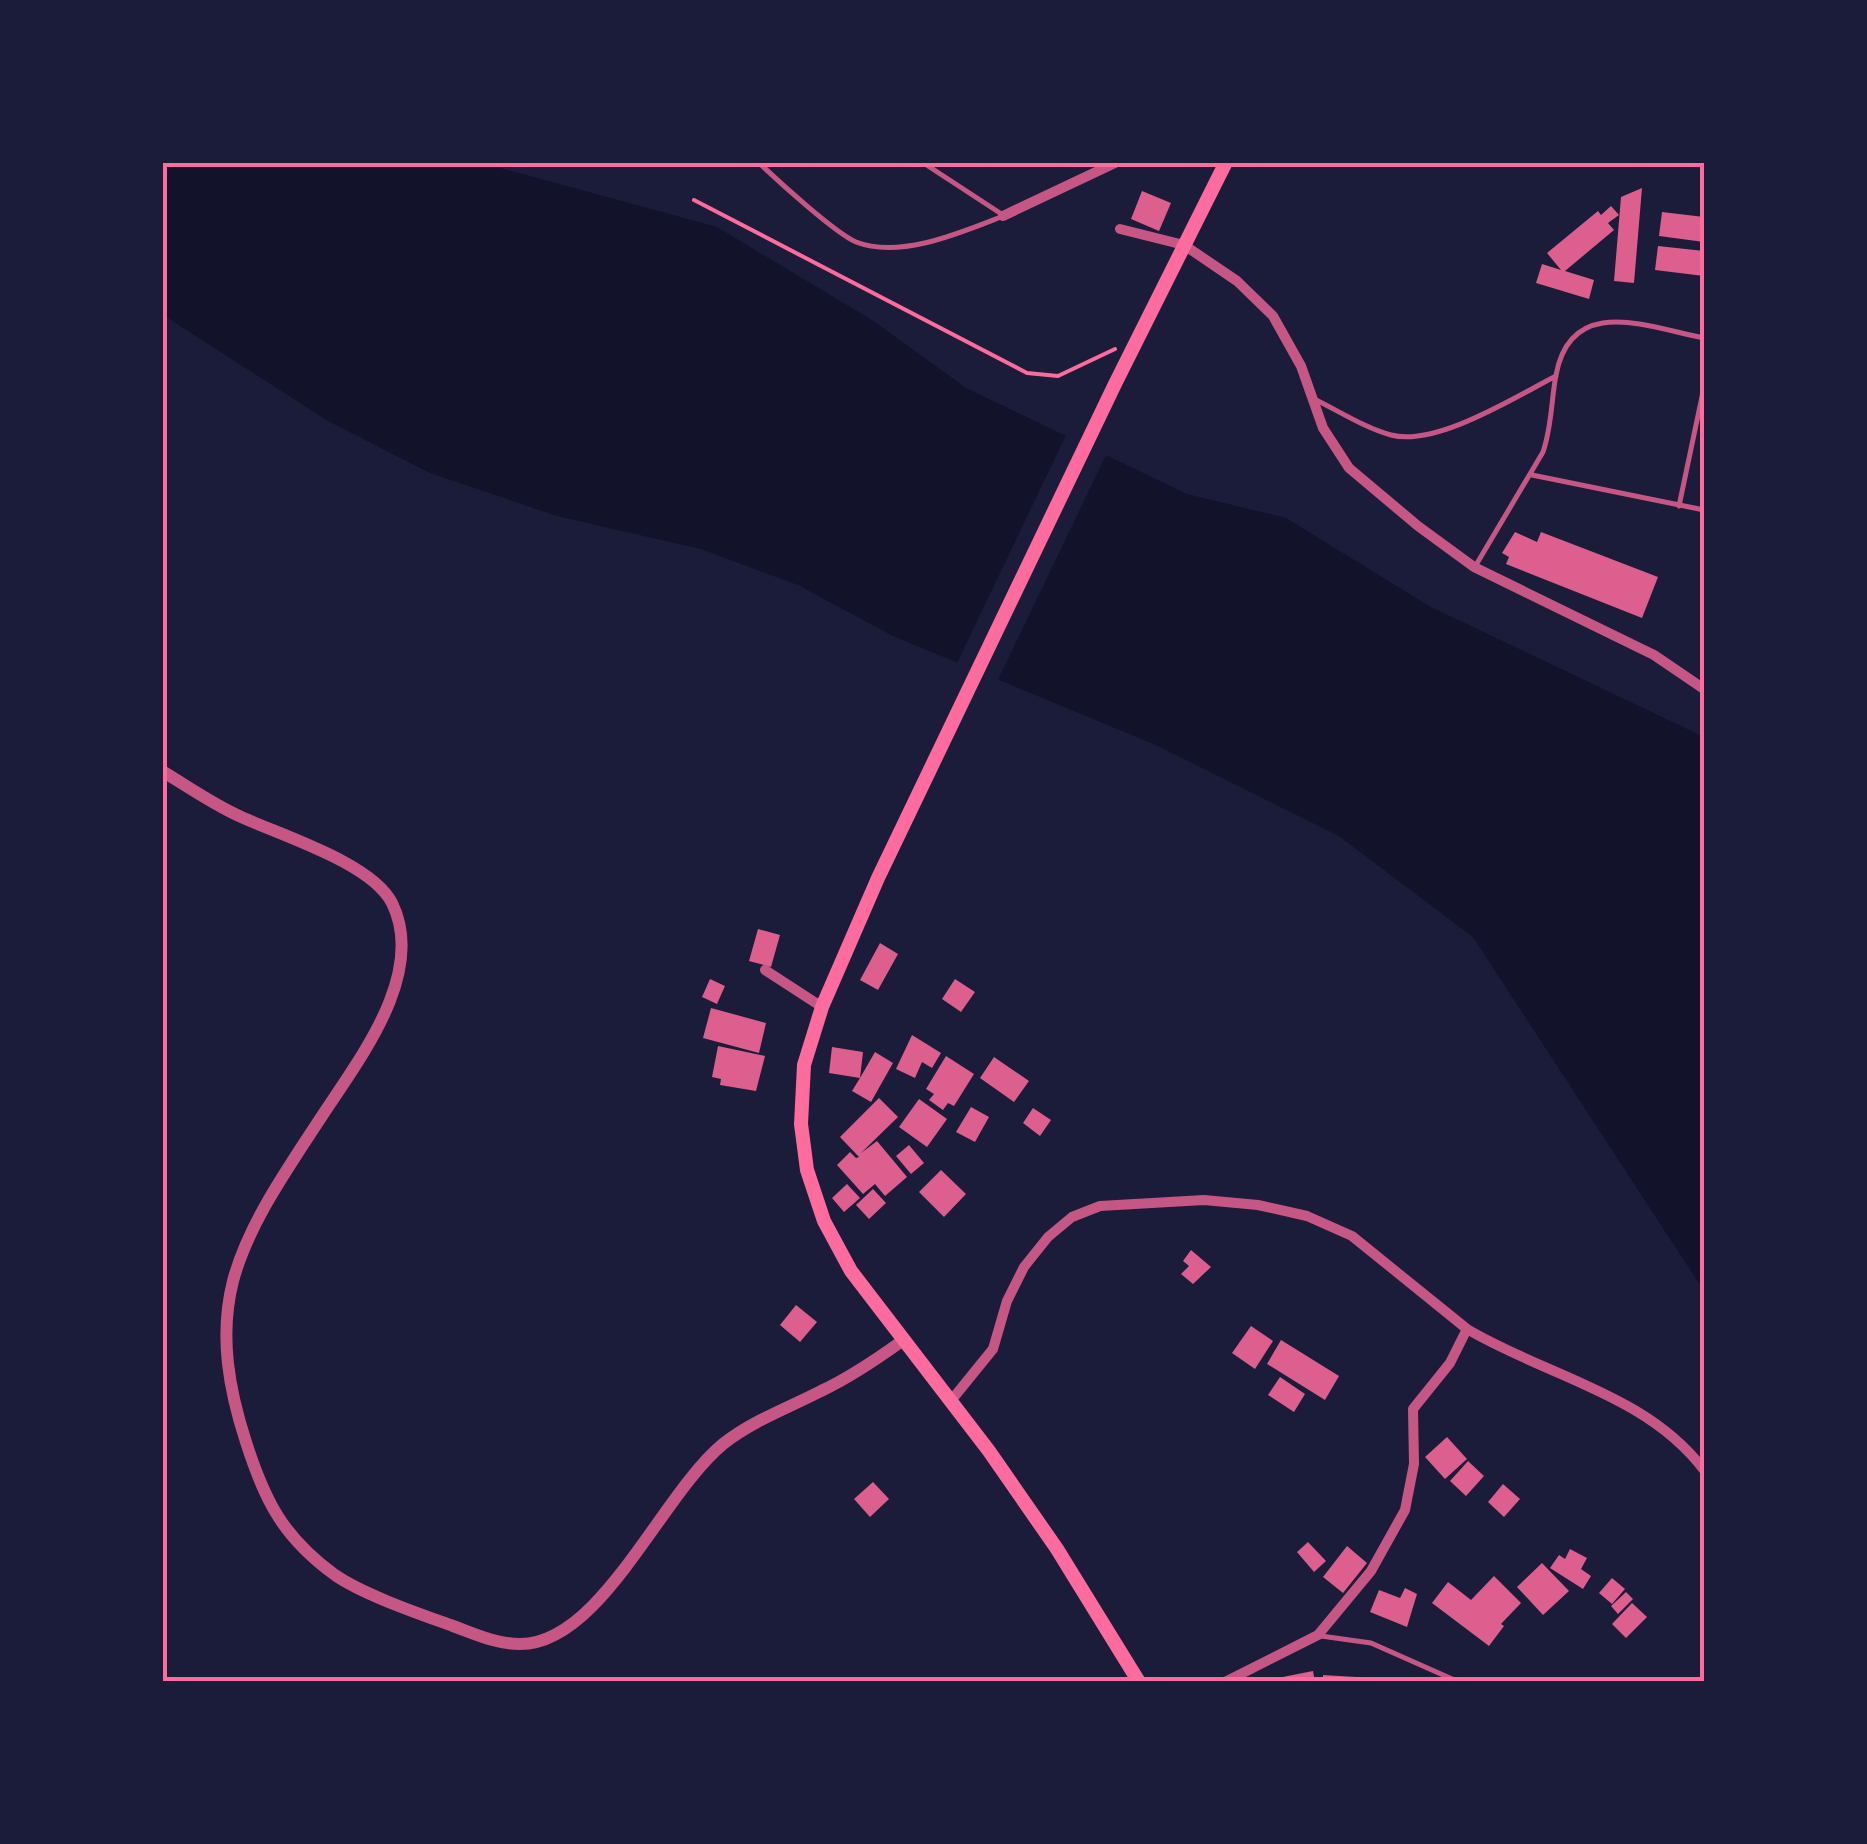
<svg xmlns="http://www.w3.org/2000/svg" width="1867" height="1844" font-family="Rubik,sans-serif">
<rect width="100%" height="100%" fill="#1b1b3a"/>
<path fill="#12122b" d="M162,163H482L717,227L872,320L966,388L1187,494L1286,518L1429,606L1704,737V1291L1473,937L1339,836L1156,745L893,636L798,585L701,549L557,516L430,473L328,421L163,315Z"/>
<path fill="#1b1b3a" d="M1068,431L1108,451L996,684L955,667Z"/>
<path fill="#dd5f8e" d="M1642,188L1634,283L1614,281L1621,197Z
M1142,191L1171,203L1159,231L1131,219Z
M1611,206L1619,215L1608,223L1614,230L1565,271L1594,280L1589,299L1536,283L1542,264L1561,270L1547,253L1598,211L1601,215Z
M1662,212L1704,217V242L1659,236Z
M1658,246L1704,251V276L1655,270Z
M1515,532L1537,542L1541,532L1658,577L1642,618L1506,564L1509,557L1502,553Z
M758,929L780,935L771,967L749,961Z
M880,943L898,954L878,990L860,980Z
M710,979L725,986L717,1004L702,997Z
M955,979L975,992L961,1012L942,999Z
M711,1008L766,1023L759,1053L703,1038Z
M912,1035L941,1053L932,1068L922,1062L915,1078L896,1069Z
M718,1046L765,1056L756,1091L720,1085L721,1079L712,1077Z
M832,1047L863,1052L860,1078L875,1052L893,1063L871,1102L852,1091L860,1078L829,1073Z
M946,1056L974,1074L954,1106L948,1103L943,1110L929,1100L934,1094L926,1089Z
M994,1057L1029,1081L1014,1102L980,1078Z
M879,1098L898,1117L861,1153L877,1141L907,1177L885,1196L875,1184L863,1194L837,1165L850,1152L856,1158L859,1157L840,1137Z
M919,1099L947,1119L927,1147L899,1127Z
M971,1107L989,1117L975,1142L956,1132Z
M1033,1108L1051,1120L1040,1136L1023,1123Z
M909,1145L924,1163L911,1174L896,1156Z
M941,1170L966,1194L944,1217L919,1192Z
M847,1184L860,1198L844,1212L832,1198Z
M873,1189L886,1203L869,1219L856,1205Z
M1191,1250L1211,1267L1193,1284L1181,1274L1189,1266L1183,1261Z
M796,1305L817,1322L800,1342L780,1325Z
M1251,1326L1273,1341L1255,1369L1232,1353Z
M1281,1340L1339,1376L1325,1400L1267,1364Z
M1280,1377L1305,1394L1294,1412L1268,1395Z
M1447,1437L1467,1459L1445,1479L1425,1457Z
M1468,1461L1484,1476L1466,1496L1450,1481Z
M873,1482L889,1499L870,1517L854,1499Z
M1503,1484L1520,1499L1504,1517L1488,1502Z
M1308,1542L1326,1561L1314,1572L1297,1552Z
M1347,1546L1367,1563L1343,1593L1323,1577Z
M1570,1549L1587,1558L1581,1569L1591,1576L1583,1589L1550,1568L1559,1555L1565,1559Z
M1542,1563L1569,1591L1543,1615L1517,1587Z
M1494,1576L1521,1603L1501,1624L1504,1626L1489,1646L1432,1603L1448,1582L1471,1600Z
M1612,1578L1625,1589L1612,1604L1599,1593Z
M1405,1588L1417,1594L1407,1627L1370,1612L1379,1590L1400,1598Z
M1626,1592L1633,1599L1618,1614L1611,1606Z
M1632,1603L1647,1617L1626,1638L1612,1624Z
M1313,1671L1315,1682H1268V1680Z
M1323,1675L1356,1677L1355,1682H1323Z"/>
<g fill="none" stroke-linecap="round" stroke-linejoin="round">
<path stroke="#ff6b9d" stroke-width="4" d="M694,200L1027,373L1058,376L1115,349"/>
<path stroke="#c65784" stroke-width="5" d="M758,162C777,180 835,233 856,242C900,259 960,233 1001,217
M922,162L1003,215
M1314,399C1339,411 1365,428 1391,435C1436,447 1515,397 1556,376
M1532,475L1704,510
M1679,506L1704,387
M1476,565L1543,452C1552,426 1551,401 1556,375C1571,294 1648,327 1704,338
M1321,1636L1371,1643L1459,1682"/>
<path stroke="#c65784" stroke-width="10" d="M1003,216L1117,162
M1120,229L1184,245L1237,281L1273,316L1301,366L1323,428L1349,468L1418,526L1474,567L1654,655L1704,689
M765,970L822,1007
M950,1402L993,1349L1007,1301L1024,1267L1048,1237L1072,1217L1100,1206L1204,1200L1258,1205L1307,1216L1352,1236L1467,1329
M1225,1682L1318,1635L1371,1571L1405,1510L1414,1464L1413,1409L1450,1363L1467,1329C1546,1376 1647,1394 1704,1470"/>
<path stroke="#c65784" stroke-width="12" d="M162,771C187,786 211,803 237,815C279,835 371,862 392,903C428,976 355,1064 318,1122C286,1171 248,1225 233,1281C219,1336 229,1390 246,1442C265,1502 284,1538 335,1575C364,1595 420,1614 453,1626C475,1634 496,1644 520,1644C601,1644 661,1495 723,1444C752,1421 788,1408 821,1391C849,1378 877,1359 902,1341"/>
<path stroke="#ff6b9d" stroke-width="14" d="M1139,1682L1057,1549L989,1451L851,1271L824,1221L807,1170L801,1124L804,1065L822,1007L878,878L1115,384L1226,162"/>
</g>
<rect width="1867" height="1844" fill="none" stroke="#1b1b3a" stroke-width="330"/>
<rect x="165" y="165" width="1537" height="1514" fill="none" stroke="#ff6b9d" stroke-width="4"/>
</svg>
